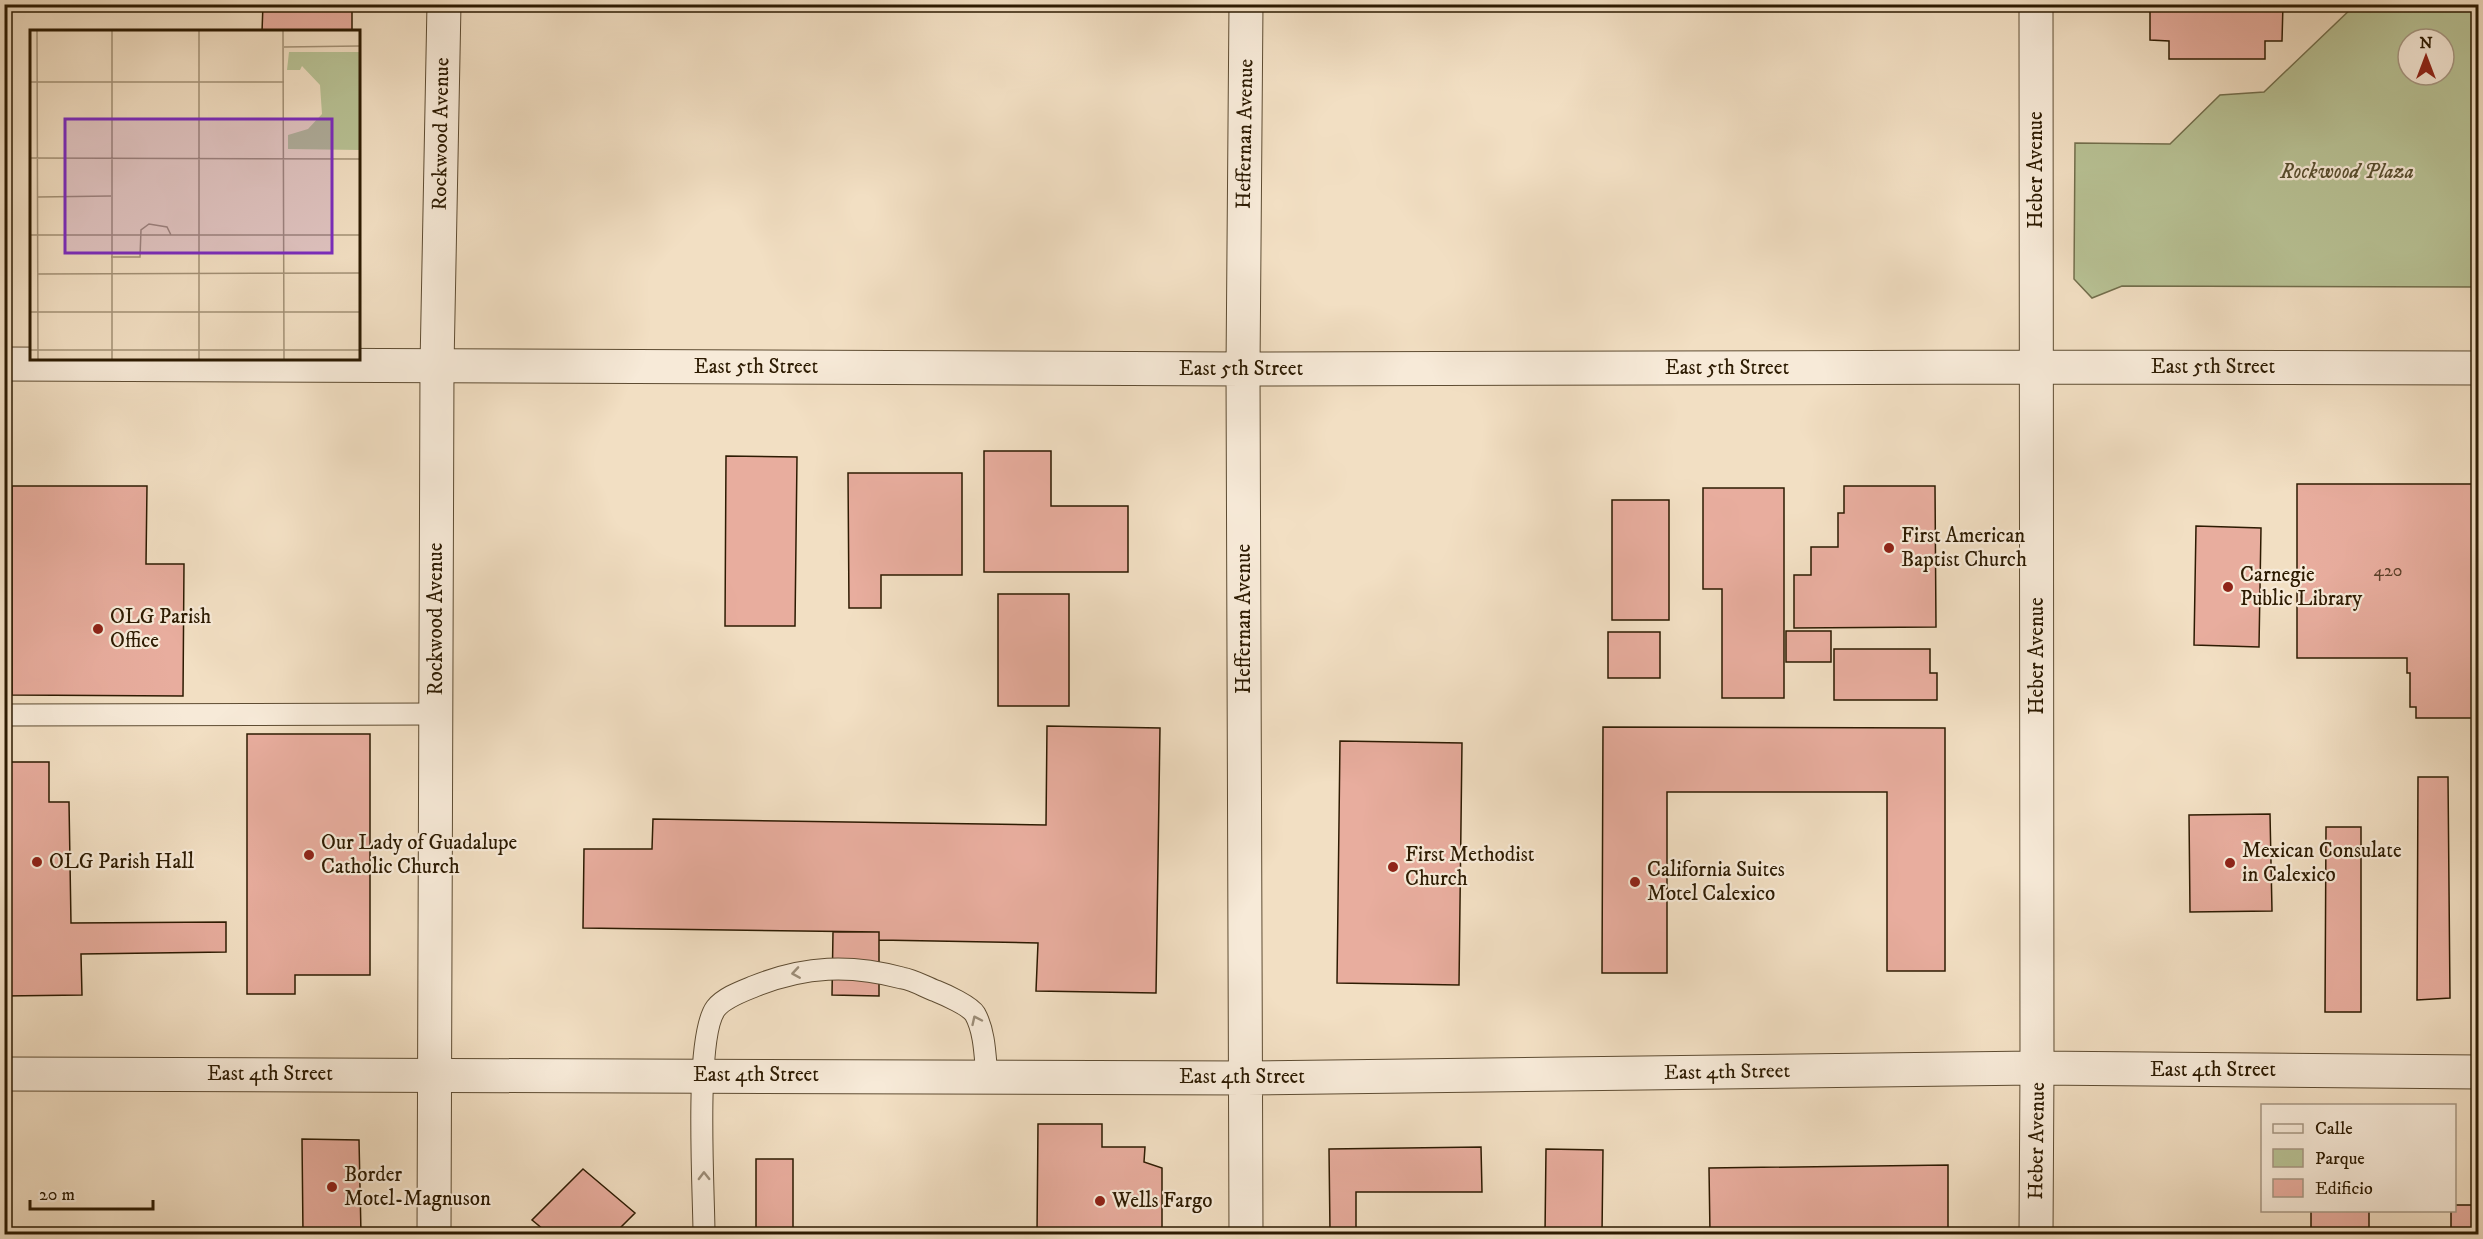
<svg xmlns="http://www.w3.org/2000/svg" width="2483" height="1239" font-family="'IM FELL DW Pica',serif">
<rect width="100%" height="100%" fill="#f2dfc3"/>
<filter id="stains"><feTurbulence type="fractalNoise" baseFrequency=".00333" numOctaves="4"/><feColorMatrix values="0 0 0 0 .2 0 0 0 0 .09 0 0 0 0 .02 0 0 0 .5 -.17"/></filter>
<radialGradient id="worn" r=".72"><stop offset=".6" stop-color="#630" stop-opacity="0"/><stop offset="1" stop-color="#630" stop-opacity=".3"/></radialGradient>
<path fill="#b8c295" stroke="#726e4c" stroke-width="1.5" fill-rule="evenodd" d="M2355,5H2478V287L2122,286L2092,298L2074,279L2075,143L2170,144L2220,95L2264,92ZM2408,39H2444V75H2408Z"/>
<path fill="#e8ad9e" stroke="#2d1b02" stroke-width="1.5" d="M263,4H352V32H262Z
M2150,4H2283L2282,41H2265V59H2169V41L2150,40Z
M984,451H1051V506H1128V572H984Z
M4,454H6V557H4Z
M726,456L797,457L795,626H725Z
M848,473H962V575H881V608H849Z
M2297,484H2478V718H2416V707H2410V673H2407V658H2297Z
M12,486H147L146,564H184L183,696L12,695Z
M1844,486H1935L1936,627L1794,628V575H1811V547H1838V513H1844Z
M1703,488H1784V698H1722V589H1703Z
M1612,500H1669V620H1612Z
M2196,526L2261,528L2259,647L2194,645Z
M998,594H1069V706H998Z
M1786,631H1831V662H1786Z
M1608,632H1660V678H1608Z
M1834,649H1930V673H1937V700H1834Z
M1047,726L1160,728L1156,993L1036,991L1038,943L879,940V932L583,928L584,849H652L653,819L1046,825Z
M1603,727L1945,728V971H1887V792H1667V973H1602Z
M247,734H370V975H295V994H247Z
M1340,741L1462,743L1459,985L1337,983Z
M4,762H49V802H69L71,923L226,922V952L81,954L82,995L4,996Z
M2418,777H2448L2450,998L2417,1000Z
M2270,814L2272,911L2190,912L2189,815Z
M2326,827H2361V1012H2325Z
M833,932H879V996L832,995Z
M1038,1124H1102V1147H1145L1144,1162L1162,1168V1234H1037Z
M302,1139L359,1140L361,1234H303Z
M1481,1147L1482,1192H1356V1232H1330L1329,1149Z
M1546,1149L1603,1150L1602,1234H1545Z
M756,1159H793V1234H756Z
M1948,1165V1234H1710L1709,1168Z
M583,1169L635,1213L614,1234H549L532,1220Z
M2454,1205H2478V1234H2451V1210H2454Z
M2311,1210H2369V1234H2311Z"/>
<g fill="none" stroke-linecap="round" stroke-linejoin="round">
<g stroke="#5e4c32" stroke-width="23">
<path id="service" d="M4,715L435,714
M704,1234C704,1193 694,1036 716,1008C725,997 743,991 755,986C805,966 850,964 902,978C914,980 925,987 936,991C946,995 970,1006 975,1014C985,1032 985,1057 987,1077"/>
</g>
<g stroke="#5e4c32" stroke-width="35">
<path id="minor" d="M4,364L1243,369L2036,367L2478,368
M4,1074L1247,1078L2037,1068L2478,1072
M1246,1234L1243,369L1246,4
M2036,1234L2037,1068L2036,4"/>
</g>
<g stroke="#5e4c32" stroke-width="35">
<path id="tertiary" d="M434,1234L437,366L444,4"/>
</g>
<use href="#service" stroke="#f7ead8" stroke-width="21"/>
<use href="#minor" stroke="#f7ead8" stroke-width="33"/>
<use href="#tertiary" stroke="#f7ead8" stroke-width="33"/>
</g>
<defs><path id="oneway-chevron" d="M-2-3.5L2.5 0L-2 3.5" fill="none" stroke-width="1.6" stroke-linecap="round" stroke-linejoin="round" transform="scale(1.5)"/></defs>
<g stroke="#9c8d78">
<use href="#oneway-chevron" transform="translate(796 973) rotate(171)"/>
<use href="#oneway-chevron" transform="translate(976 1020) rotate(-115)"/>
<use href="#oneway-chevron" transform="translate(704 1176) rotate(-91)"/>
</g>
<g fill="#8f2418" stroke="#f7ead8" stroke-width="2">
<circle cx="1889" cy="548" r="6"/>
<circle cx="2228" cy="587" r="6"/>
<circle cx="98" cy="629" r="6"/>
<circle cx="309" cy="855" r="6"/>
<circle cx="37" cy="862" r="6"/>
<circle cx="2230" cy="863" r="6"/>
<circle cx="1393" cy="867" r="6"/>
<circle cx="1635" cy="882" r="6"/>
<circle cx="332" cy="1187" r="6"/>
<circle cx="1100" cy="1201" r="6"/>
</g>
<g text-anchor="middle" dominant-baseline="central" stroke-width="4.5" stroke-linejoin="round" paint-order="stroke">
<g font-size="18" fill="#5c4029">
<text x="2388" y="571">420</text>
</g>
<g font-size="21" fill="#2d1b02" stroke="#f7ead8">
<text transform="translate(441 134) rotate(-89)">Rockwood Avenue</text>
<text transform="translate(1245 134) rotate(-89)">Heffernan Avenue</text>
<text transform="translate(2036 170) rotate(-90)">Heber Avenue</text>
<text x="756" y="367">East 5th Street</text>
<text x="2213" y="367">East 5th Street</text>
<text x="1727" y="368">East 5th Street</text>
<text x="1241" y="369">East 5th Street</text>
<text transform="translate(436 619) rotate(-90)">Rockwood Avenue</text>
<text transform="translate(1244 619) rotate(-90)">Heffernan Avenue</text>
<text transform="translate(2037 656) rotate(-90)">Heber Avenue</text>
<text x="2213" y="1070">East 4th Street</text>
<text transform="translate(1727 1072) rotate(-1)">East 4th Street</text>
<text x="270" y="1074">East 4th Street</text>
<text x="756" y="1075">East 4th Street</text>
<text x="1242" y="1077">East 4th Street</text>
<text transform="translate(2037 1141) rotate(-89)">Heber Avenue</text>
</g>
<g font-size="21" font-style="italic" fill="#574d2e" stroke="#f7ead8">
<text x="2347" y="172">Rockwood Plaza</text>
</g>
<g font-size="21" fill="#2d1b02" stroke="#f7ead8" text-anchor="start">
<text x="1901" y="536">First American<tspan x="1901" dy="24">Baptist Church</tspan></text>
<text x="2240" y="575">Carnegie<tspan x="2240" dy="24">Public Library</tspan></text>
<text x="110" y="617">OLG Parish<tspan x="110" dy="24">Office</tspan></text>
<text x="321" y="843">Our Lady of Guadalupe<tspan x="321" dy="24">Catholic Church</tspan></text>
<text x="2242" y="851">Mexican Consulate<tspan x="2242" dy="24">in Calexico</tspan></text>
<text x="1405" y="855">First Methodist<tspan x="1405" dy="24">Church</tspan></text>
<text x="49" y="862">OLG Parish Hall</text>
<text x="1647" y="870">California Suites<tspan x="1647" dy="24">Motel Calexico</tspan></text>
<text x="344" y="1175">Border<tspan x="344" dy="24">Motel-Magnuson</tspan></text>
<text x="1112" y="1201">Wells Fargo</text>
</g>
</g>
<g transform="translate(30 30)">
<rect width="330" height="330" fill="#f2dfc3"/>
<path d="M259,22H330V120L258,119V105L278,99L292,84L290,55L272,36L270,40H257Z" fill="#b8c295"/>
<path fill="none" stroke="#a39176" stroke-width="1.5" d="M7,1L8,329M169,1V329M253,1L254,329M254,17L330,16M0,52H254M0,128L330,129M8,167L81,166M0,205H330M81,227H110L111,200L119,194L137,197L141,205M8,244L330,243M0,282H330M0,320H330M82,329V1"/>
<path fill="#7b2cbf" fill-opacity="0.15" stroke="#7b2cbf" stroke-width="3" d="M35,89H302V223H35Z"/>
<rect width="330" height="330" fill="none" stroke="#2d1b02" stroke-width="3"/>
</g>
<rect width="2483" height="1239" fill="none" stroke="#f2dfc3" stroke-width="24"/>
<rect x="6" y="6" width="2471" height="1227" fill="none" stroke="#2d1b02" stroke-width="3"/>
<rect x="12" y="12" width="2459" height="1215" fill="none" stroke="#2d1b02" stroke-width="1.5"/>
<rect x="2261" y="1104" width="195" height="108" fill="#f7ead8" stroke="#a69782" stroke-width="1.5"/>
<rect x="2273" y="1124" width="30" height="9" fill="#f7ead8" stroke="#a69782" stroke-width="1.5"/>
<text x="2315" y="1134" font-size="18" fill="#2d1b02">Calle</text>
<rect x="2273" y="1149" width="30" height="18" fill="#b8c295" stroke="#a69782" stroke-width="1.5"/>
<text x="2315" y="1164" font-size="18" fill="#2d1b02">Parque</text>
<rect x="2273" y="1179" width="30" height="18" fill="#e8ad9e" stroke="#a69782" stroke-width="1.5"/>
<text x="2315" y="1194" font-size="18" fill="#2d1b02">Edificio</text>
<g transform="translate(2426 57)"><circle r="28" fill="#f7ead8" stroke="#a69782" stroke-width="1.5"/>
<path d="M0-4.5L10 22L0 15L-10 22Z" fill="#8f2418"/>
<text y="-9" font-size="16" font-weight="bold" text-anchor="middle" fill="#2d1b02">N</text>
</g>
<path d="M30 1200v9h123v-9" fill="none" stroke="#2d1b02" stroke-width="3"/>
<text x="39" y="1200" font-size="18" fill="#2d1b02" stroke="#f7ead8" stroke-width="4.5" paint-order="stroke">20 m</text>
<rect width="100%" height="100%" filter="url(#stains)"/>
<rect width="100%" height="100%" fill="url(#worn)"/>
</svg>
